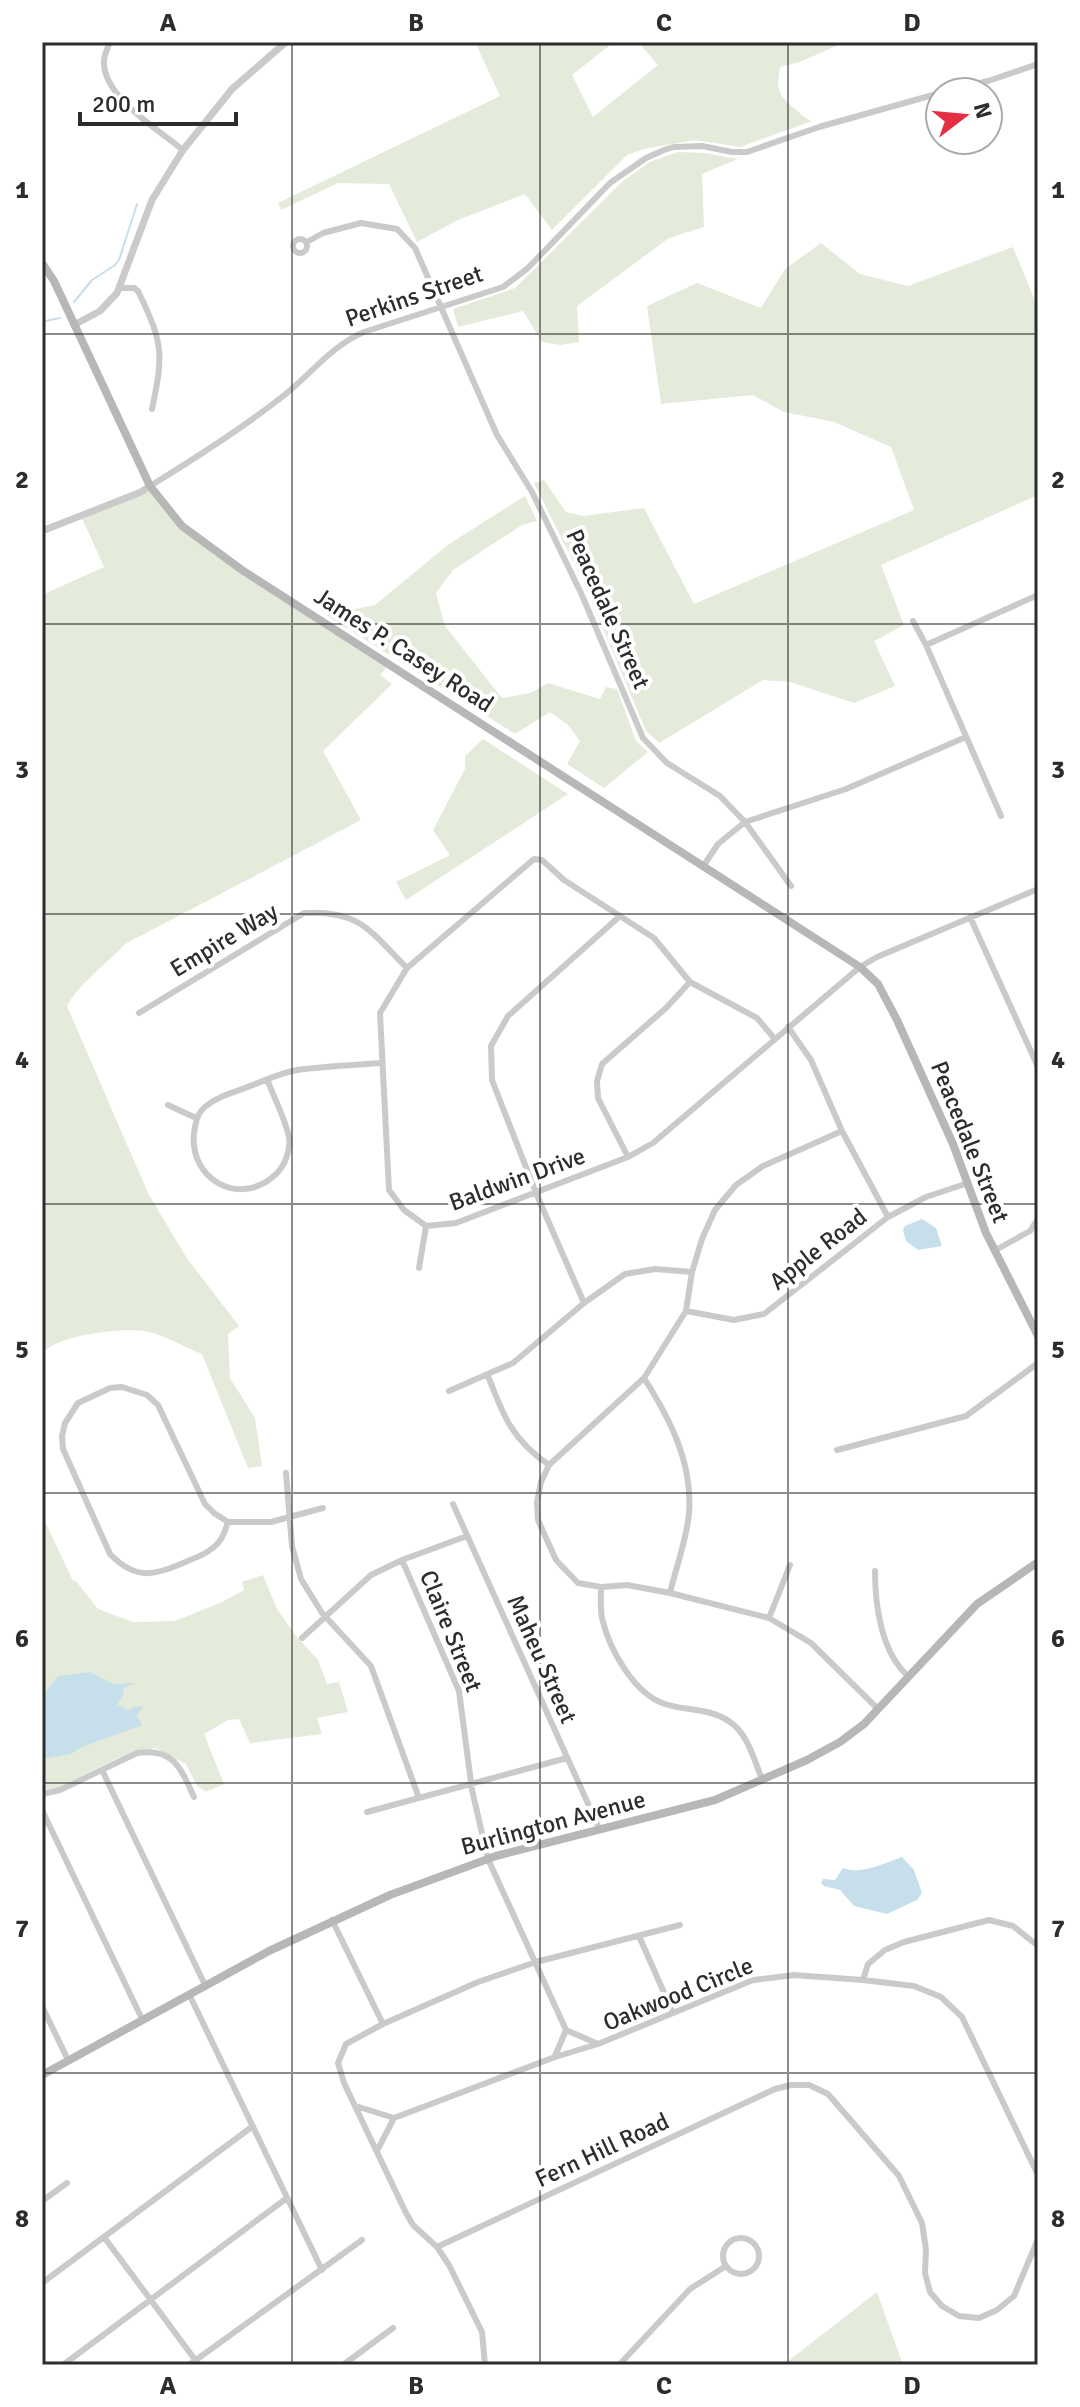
<svg xmlns="http://www.w3.org/2000/svg" width="1080" height="2407" font-family="Signika,sans-serif">
<rect width="100%" height="100%" fill="#fff"/>
<path fill="#e4ebdb" d="M475,42H614L572,75L593,117L658,65L638,42H845L800,62L780,67C776,90 778,95 795,109C801,114 804,118 812,121L740,147L695,140L644,149L627,155L552,230L525,194L458,220L417,242L389,184L338,183L281,210L278,203L500,96Z
M678,152L705,153L738,159L702,174L704,227L669,238L577,306L579,342L561,345L542,342L523,311L458,327L453,309L515,288L623,181L650,162Z
M821,243L860,274L908,286L1013,247L1038,308V495L881,565L904,625L874,641L895,686L854,703L790,682L763,680L659,743L646,731L584,583L534,483L544,480L566,512L583,516L644,508L694,604L914,510L891,447L834,422L784,412L753,395L661,404L647,306L697,283L761,308L785,269Z
M150,486L182,526L389,665L380,675L392,684L323,751L361,820L125,944C107,964 79,983 67,1006L148,1193L186,1257L239,1326L228,1334L230,1378L255,1418L262,1466L248,1468L202,1354C184,1347 163,1334 144,1331C119,1328 59,1335 42,1353V595L104,567L81,516Z
M525,496L537,521L522,525L453,570L436,593L445,626L502,698L530,693L548,683L600,699L606,687L617,689L636,741L648,752L604,788L567,764L580,741L568,725L550,712L515,734L326,615L375,605L449,544Z
M483,739L568,794L406,900L396,882L450,855L433,830L465,769V756Z
M42,1515L73,1581L75,1580L98,1609L133,1622L175,1621L220,1603L244,1590L242,1582L263,1575L277,1609L296,1636L318,1660L327,1684L339,1682L348,1712L317,1718L322,1734L250,1743L239,1719L228,1720L204,1734L224,1784L206,1792L197,1786L186,1764L155,1748L118,1758L53,1790L42,1788Z
M877,2292L903,2365H783Z"/>
<path fill="#c7deeb" d="M922,1219L936,1228L942,1246L918,1250L906,1241L903,1230L905,1226Z
M90,1672L113,1684L135,1683L124,1688L123,1695L117,1704L128,1711L134,1707L144,1706L137,1715L142,1725L82,1747L71,1754L42,1759V1695L59,1676Z
M902,1857L914,1870L922,1893L917,1900L887,1914L854,1906L840,1890L824,1886L821,1883L823,1879L835,1880L843,1868C863,1875 884,1863 902,1857Z"/>
<g fill="none" stroke-linecap="round" stroke-linejoin="round">
<path stroke="#c7deeb" stroke-width="2" d="M74,302L92,280L115,265L119,260L137,204
M42,318L46,321L60,318"/>
<path stroke="#cacaca" stroke-width="6" d="M110,42C108,47 104,55 104,61C102,96 159,130 183,150
M945,92L988,81L1038,64
M293 246a7 7 0 1 1 14 0a7 7 0 1 1-14 0Z
M307,242L323,233L361,223L397,229L415,248L497,435L532,492L581,593L643,738L667,763L720,796L745,822L791,886
M120,288H134L138,291C163,343 164,353 152,409
M150,486C194,459 237,432 278,400C308,378 329,347 364,332L503,287L528,268L610,183L646,158L664,150L674,147L702,146L732,152H747L819,127L940,93
M913,621L926,645L1001,816
M926,645L1038,595
M704,865L718,844L745,822L846,789L966,737
M970,917L1038,1067
M139,1013L304,913C360,910 370,931 407,968
M788,1027L811,1060L842,1131L888,1217
M774,1038L757,1018L690,982L654,938L564,880L542,860L534,859L407,968L380,1013L389,1190L404,1210L426,1226L456,1223L628,1157L653,1143L860,967L877,957L1038,889
M267,1079C274,1098 285,1118 289,1137C291,1150 285,1166 275,1175C239,1208 189,1179 194,1133C196,1121 197,1113 206,1106C217,1097 231,1093 245,1088C262,1082 279,1073 297,1070C325,1066 354,1065 382,1063
M168,1105L196,1118
M842,1131L763,1166L736,1185L715,1210L702,1239L692,1272L686,1311L644,1378L549,1465L541,1482L537,1502L538,1520L556,1560L578,1583L601,1587L627,1585L670,1593L769,1618L811,1643L878,1709
M628,1157L598,1098L597,1081L602,1064L666,1008L690,982
M994,1251L1030,1231L1038,1219
M419,1268L426,1226
M584,1303L536,1193L492,1080L491,1046L508,1016L620,916
M686,1311L734,1320L764,1314L888,1217L926,1197L968,1183
M488,1376C503,1415 512,1440 549,1465
M644,1378C670,1419 693,1463 689,1513C687,1539 676,1567 670,1593
M122,1387L147,1395L158,1405L205,1504L214,1513L228,1522C226,1527 224,1535 221,1539C214,1550 201,1556 190,1560C157,1574 138,1583 110,1554L63,1449L62,1436L65,1423L78,1403L110,1388Z
M449,1391L513,1363L584,1303L625,1274L655,1269L692,1272
M837,1450L966,1416L1038,1363
M286,1473L292,1546L301,1579L322,1613L371,1666L419,1798
M453,1504L599,1828
M228,1522H271L323,1508
M402,1560L459,1691L472,1790L488,1859L566,2030L598,2044
M875,1571C875,1605 881,1652 908,1676
M601,1587C601,1597 600,1609 602,1618C609,1649 634,1694 665,1704C686,1711 711,1708 730,1722C748,1734 754,1760 762,1779
M769,1618L790,1565
M302,1638L371,1575L402,1560L467,1536
M102,1770L205,1985
M42,1794L60,1790L137,1753C174,1748 180,1767 194,1797
M42,1810L142,2019
M367,1812L567,1758
M332,1920L383,2024
M639,1936L673,2013
M863,1980L868,1964L885,1950L904,1942L989,1920L1013,1926L1038,1946
M189,1994L322,2270
M42,2006L68,2060
M555,2056L566,2030
M359,2107L394,2118
M378,2149L394,2118L555,2057L598,2044L753,1980L794,1975L863,1980L914,1986L941,1997L962,2017L1038,2175
M42,2201L67,2183
M104,2237L199,2365
M723 2256a18 18 0 1 1 36 0a18 18 0 1 1-36 0Z
M437,2247L775,2089L791,2085H809L828,2094L899,2176L922,2223L926,2250L925,2273L930,2292L942,2306L959,2316L979,2318L997,2310L1014,2296L1038,2239
M42,2283L253,2126
M63,2365L287,2198
M189,2365L362,2240
M343,2365L393,2328
M485,2365L482,2332L449,2265L437,2247L413,2225L406,2213L344,2083L338,2063L346,2044L383,2024L478,1982L536,1962L680,1925
M619,2365L690,2289L726,2266"/>
<path stroke="#cacaca" stroke-width="7" d="M74,325L100,311L117,293L152,200L183,150L232,89L286,42
M42,531L141,492L150,486"/>
<path stroke="#b7b7b7" stroke-width="8" d="M42,263L54,281L150,486L182,526L242,570L860,967L878,984L897,1020L953,1144L986,1233L1038,1336
M42,2075L269,1951L390,1895L496,1856L715,1800L807,1760L840,1742L864,1724L977,1604L1038,1562"/>
</g>
<path fill="none" stroke="#2d2d2d" stroke-width="2" stroke-opacity="0.55" d="M292,42V2365M540,42V2365M788,42V2365M42,334H1038M42,624H1038M42,914H1038M42,1204H1038M42,1493H1038M42,1783H1038M42,2073H1038"/>
<g text-anchor="middle" dominant-baseline="central" stroke-width="8" stroke-linejoin="round" paint-order="stroke">
<g font-size="24" fill="#2d2d2d" stroke="#fff">
<text transform="translate(414 296) rotate(-19)">Perkins Street</text>
<text transform="translate(608 609) rotate(66)">Peacedale Street</text>
<text transform="translate(404 650) rotate(33)">James P. Casey Road</text>
<text transform="translate(224 940) rotate(-31)">Empire Way</text>
<text transform="translate(970 1142) rotate(68)">Peacedale Street</text>
<text transform="translate(517 1179) rotate(-20)">Baldwin Drive</text>
<text transform="translate(818 1249) rotate(-38)">Apple Road</text>
<text transform="translate(451 1631) rotate(68)">Claire Street</text>
<text transform="translate(542 1659) rotate(66)">Maheu Street</text>
<text transform="translate(553 1823) rotate(-15)">Burlington Avenue</text>
<text transform="translate(678 1994) rotate(-22)">Oakwood Circle</text>
<text transform="translate(602 2150) rotate(-25)">Fern Hill Road</text>
</g>
</g>
<rect width="1080" height="2407" fill="none" stroke="#ffffff" stroke-width="88"/>
<g transform="translate(964 116) rotate(74)"><circle r="38" fill="#ffffff" stroke="#ababab" stroke-width="2"/>
<path d="M0-6L14 30L0 20L-14 30Z" fill="#e42f43"/>
<text y="-12" font-size="22" font-weight="bold" text-anchor="middle" fill="#2d2d2d">N</text>
</g>
<path d="M80 112v12h156v-12" fill="none" stroke="#2d2d2d" stroke-width="4"/>
<text x="92" y="112" font-size="24" fill="#2d2d2d" stroke="#ffffff" stroke-width="6" paint-order="stroke">200 m</text>
<rect x="44" y="44" width="992" height="2319" fill="none" stroke="#2d2d2d" stroke-width="3"/>
<g font-size="26" text-anchor="middle" font-weight="bold" fill="#2d2d2d">
<text x="168" y="31">A</text>
<text x="416" y="31">B</text>
<text x="664" y="31">C</text>
<text x="912" y="31">D</text>
<text x="22" y="198">1</text>
<text x="1058" y="198">1</text>
<text x="22" y="488">2</text>
<text x="1058" y="488">2</text>
<text x="22" y="778">3</text>
<text x="1058" y="778">3</text>
<text x="22" y="1068">4</text>
<text x="1058" y="1068">4</text>
<text x="22" y="1358">5</text>
<text x="1058" y="1358">5</text>
<text x="22" y="1647">6</text>
<text x="1058" y="1647">6</text>
<text x="22" y="1937">7</text>
<text x="1058" y="1937">7</text>
<text x="22" y="2227">8</text>
<text x="1058" y="2227">8</text>
<text x="168" y="2394">A</text>
<text x="416" y="2394">B</text>
<text x="664" y="2394">C</text>
<text x="912" y="2394">D</text>
</g>
</svg>
